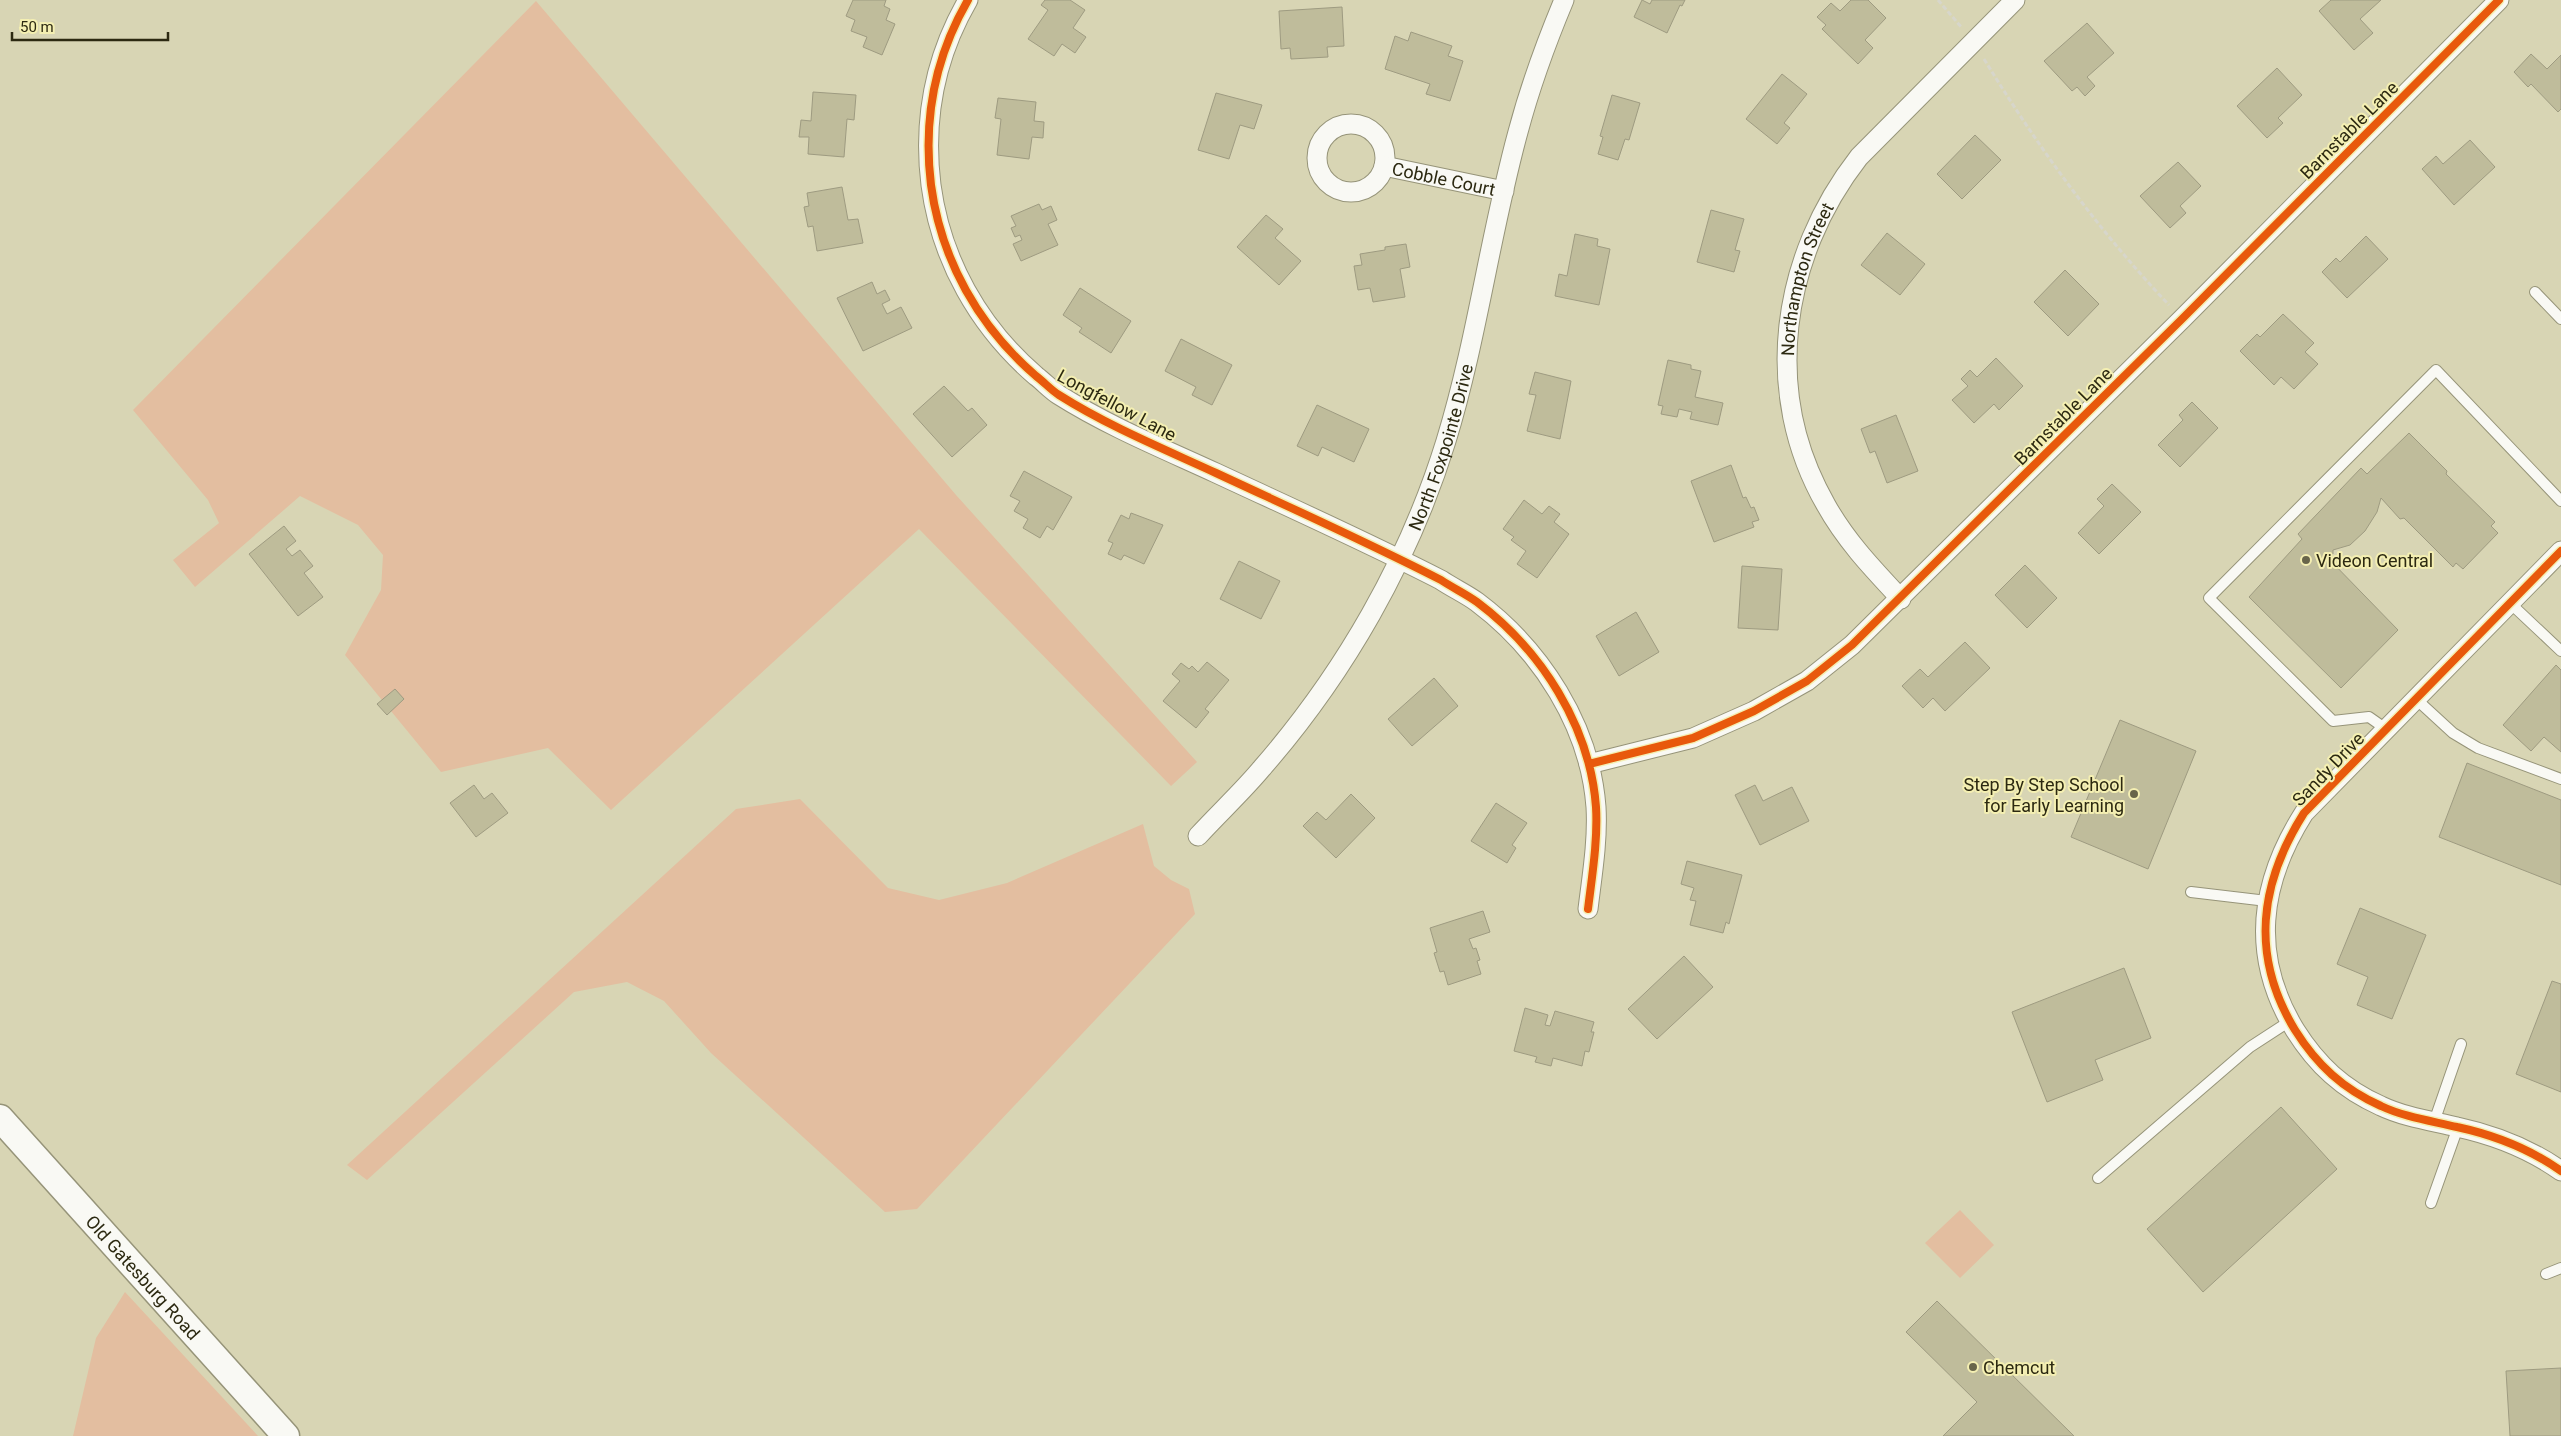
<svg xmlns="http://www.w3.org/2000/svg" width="2561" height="1436" font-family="Roboto,sans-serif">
<rect width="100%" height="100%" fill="#d8d5b4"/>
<path fill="#e3bea0" d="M536,1L956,495L1197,762L1171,786L919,529L611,810L548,748L441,772L345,655L381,590L383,555L358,525L300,496L195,587L173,560L219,523L208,500L133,410Z
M800,799L888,888L939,900L1007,883L1143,824L1154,866L1171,880L1189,889L1195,914L917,1209L885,1212L711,1053L664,1001L627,982L574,992L367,1180L347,1165L736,809Z
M1960,1210L1994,1245L1960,1278L1925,1243Z
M125,1292L258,1436H73L96,1338Z"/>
<path fill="#bfbc9b" stroke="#9e9b81" d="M853,0H886L884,6L890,9L886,20L895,24L882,55L863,47L867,37L851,31L855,20L846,16Z
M1045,0H1070L1085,10L1073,28L1086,37L1075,53L1062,44L1054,56L1028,39L1048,10L1041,5Z
M1642,0L1650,4L1652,0H1685L1682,6L1680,5L1667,33L1634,17Z
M1851,0H1868L1886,18L1865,40L1873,48L1858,64L1822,29L1826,25L1817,17L1831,3L1840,11Z
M2331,0H2381L2360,19L2373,33L2354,50L2319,11Z
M1342,7L1344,46L1327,47L1328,57L1291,59L1290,48L1281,49L1279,11Z
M2087,23L2114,53L2087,77L2095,86L2085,96L2077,87L2072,91L2044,61Z
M1411,32L1452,46L1448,56L1463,61L1450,101L1426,94L1430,84L1385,69L1395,36L1408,41Z
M2531,54L2547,69L2561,55V109L2558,112L2531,84L2528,87L2514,72Z
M2277,68L2302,95L2278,118L2283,123L2267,138L2237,106Z
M1782,74L1807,94L1784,123L1790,128L1777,144L1746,119Z
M813,92L856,95L854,120L847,119L844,157L808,154L809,137H799L801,120L811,121Z
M1216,93L1262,105L1254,129L1240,125L1229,159L1198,150Z
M1612,95L1640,103L1629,140L1625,139L1618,160L1598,154L1603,137L1600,136Z
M998,98L1036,102L1034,121L1044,122L1043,138L1032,137L1029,159L997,155L1001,119L995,118Z
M1975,135L2001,160L1962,199L1937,174Z
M2470,140L2495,167L2454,205L2422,169L2436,156L2443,164Z
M2178,162L2201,186L2180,206L2186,213L2170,228L2140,196Z
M842,187L848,220L858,219L863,243L817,251L813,226L808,227L804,207L809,206L807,193Z
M1039,204L1042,210L1051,206L1057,220L1048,224L1058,245L1021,261L1013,244L1022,240L1020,235L1015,237L1011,228L1016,226L1011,216Z
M1711,210L1744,219L1735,250L1740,251L1734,272L1697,262Z
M1266,215L1283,229L1275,238L1301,261L1279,285L1237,247Z
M1887,233L1925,264L1900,295L1861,265Z
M1575,234L1598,239L1597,246L1610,249L1599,305L1555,296L1559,274L1567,276Z
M2366,236L2388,259L2347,298L2322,272L2336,258L2340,262Z
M1406,244L1410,267L1400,269L1405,297L1373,302L1370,288L1358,290L1354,266L1362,265L1360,254L1385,250V247Z
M2065,270L2099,304L2068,336L2034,302Z
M872,282L877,294L885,290L890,300L882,304L887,314L901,307L912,328L863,351L837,298Z
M1080,288L1131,321L1111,353L1079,332L1082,328L1063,315Z
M2283,314L2314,343L2305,352L2318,364L2294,389L2281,377L2274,385L2240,351L2257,334L2260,337Z
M1181,339L1232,365L1212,405L1192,395L1196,387L1165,371Z
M1996,358L2023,386L1999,410L1994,404L1974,423L1952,400L1968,386L1961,379L1970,370L1977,377Z
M1668,360L1691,365V369L1701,371L1695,397L1723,403L1718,425L1690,419L1692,412L1679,409L1677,417L1661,414L1663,406L1658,405Z
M1535,372L1571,381L1560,439L1527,431L1536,395L1529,394Z
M944,386L968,411L972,408L987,425L952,457L913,414Z
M2192,402L2218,428L2180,467L2158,445L2183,420L2179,415Z
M1317,405L1369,429L1354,462L1322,447L1318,456L1297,446Z
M1896,415L1918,471L1887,483L1875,451L1870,453L1861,429Z
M2409,433L2447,471L2446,474L2495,522L2491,526L2498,533L2463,569L2456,563L2453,567L2404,518L2400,519L2381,498L2377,512L2365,531L2350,545L2333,550V554H2329L2327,557L2398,630L2341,688L2249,597L2302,539L2298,534L2361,468L2367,474Z
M1731,465L1743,498L1746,497L1751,508L1754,507L1759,520L1752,522L1754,527L1714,542L1691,481Z
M1024,471L1072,497L1053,530L1047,526L1040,538L1023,528L1028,519L1014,511L1020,501L1010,496Z
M2112,484L2141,512L2099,554L2078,533L2104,506L2097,499Z
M1524,500L1542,514L1549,506L1560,514L1554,522L1569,534L1537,578L1517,564L1526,551L1511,540L1514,537L1503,529Z
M1131,513L1163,525L1144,564L1124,555L1121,560L1108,554L1113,543L1108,541L1121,515L1129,519Z
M284,526L296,541L286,549L292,556L300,550L313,566L304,573L323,597L298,616L249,554Z
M1239,561L1280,581L1261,619L1220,599Z
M2025,565L2057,598L2027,628L1995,595Z
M1742,566L1782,569L1778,630L1738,628Z
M1636,612L1659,652L1619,676L1596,636Z
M1965,642L1990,668L1945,711L1933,698L1923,708L1902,686L1920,669L1928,677Z
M1207,662L1229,680L1205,709L1209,712L1196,728L1163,701L1180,681L1172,674L1181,663L1189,669L1192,666L1198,672Z
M2556,665L2561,670V752L2544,737L2531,751L2503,725Z
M1434,678L1458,706L1412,746L1388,719Z
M395,689L404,699L387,715L377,704Z
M2120,720L2196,751L2148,869L2071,837Z
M2467,763L2561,800V885L2439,837Z
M474,785L484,799L492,793L508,813L476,837L450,803Z
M1755,785L1763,801L1792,787L1809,821L1760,845L1735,795Z
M1351,794L1375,818L1336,858L1303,826L1317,812L1326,820Z
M1496,803L1527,823L1512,845L1516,848L1507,863L1471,841Z
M1687,861L1742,875L1729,924L1726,922L1723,933L1690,925L1696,901L1690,900L1694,888L1681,884Z
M2360,908L2426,935L2392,1019L2357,1005L2368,977L2337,964Z
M1483,911L1490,932L1469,939L1473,949L1476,948L1480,960L1477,961L1481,974L1448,985L1444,971L1440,972L1434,953L1437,952L1430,928Z
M1684,956L1713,987L1657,1039L1628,1009Z
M2124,968L2151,1038L2095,1060L2103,1080L2047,1102L2012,1012Z
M2552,981L2561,984V1092L2516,1074Z
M1525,1008L1548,1015L1545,1025L1550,1026L1555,1011L1594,1022L1591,1032H1594L1589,1052L1585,1051L1582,1066L1553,1058L1551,1066L1535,1062L1537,1057L1514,1051Z
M2281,1107L2337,1169L2203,1292L2147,1229Z
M1937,1301L2074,1436H1943L1977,1402L1906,1332Z
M2561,1368V1436H2510L2506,1371Z"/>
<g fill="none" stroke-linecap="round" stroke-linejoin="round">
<g stroke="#969479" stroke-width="12">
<path id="lane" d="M2535,292L2561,319
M2510,603L2561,651
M2416,699L2453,733L2478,748L2561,779
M2386,729L2369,717L2333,721L2209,598L2436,370L2561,501
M2191,892L2267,901
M2434,1122L2461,1044
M2098,1178L2250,1047L2290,1021
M2431,1203L2458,1127
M2546,1274L2561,1268"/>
</g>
<g stroke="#969479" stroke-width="21">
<g id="street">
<path d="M968,0C935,57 923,120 931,185C941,260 979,327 1036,376C1044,382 1051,390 1059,395C1108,426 1164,449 1216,473C1291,508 1367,542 1441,580C1453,588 1466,594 1477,602C1541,650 1590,726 1596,807C1598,840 1592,876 1588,909"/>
<circle cx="1351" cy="158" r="34"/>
<path id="s1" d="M1384,166L1504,191"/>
<path d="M2561,551L2304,813C2259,884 2250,956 2295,1030C2317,1065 2343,1089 2381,1106C2404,1117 2432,1121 2457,1127C2494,1135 2530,1149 2561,1171"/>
<path id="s2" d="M1901,599C1873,569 1846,541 1826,505C1761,392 1781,257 1859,157L2015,0"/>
<path d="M1589,764L1693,738L1754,711L1807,681L1852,645L2182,319L2499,0"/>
<path id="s3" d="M1198,836C1219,813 1242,792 1262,768C1344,674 1409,561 1446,441C1477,340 1490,234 1518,132C1530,87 1546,43 1564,0"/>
</g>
</g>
<g stroke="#969479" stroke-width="29">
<g id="secondary">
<path id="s4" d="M0,1118L286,1436"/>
</g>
</g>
<path stroke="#d7d6cb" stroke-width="3" stroke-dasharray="5 2.5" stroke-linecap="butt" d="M1938,0L1962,28
M1984,59C2038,147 2098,230 2169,305"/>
<use href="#lane" stroke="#f9f9f4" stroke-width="10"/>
<use href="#street" stroke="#f9f9f4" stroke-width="19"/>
<use href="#secondary" stroke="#f9f9f4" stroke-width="26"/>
<g stroke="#f4efb2" stroke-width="11">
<path id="cycleway" d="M968,0C935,57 923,120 931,185C941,260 979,327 1036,376C1044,382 1051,390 1059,395C1108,426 1164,449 1216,473C1291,508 1367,542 1441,580C1453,588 1466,594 1477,602C1541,650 1590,726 1596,807C1598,840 1592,876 1588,909
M2561,551L2304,813C2259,884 2250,956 2295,1030C2317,1065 2343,1089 2381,1106C2404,1117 2432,1121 2457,1127C2494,1135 2530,1149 2561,1171
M1589,764L1693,738L1754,711L1807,681L1852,645L2182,319L2499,0"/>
</g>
<use href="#cycleway" stroke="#e8590c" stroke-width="8"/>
</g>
<g fill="#68654a" stroke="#f4efb2" stroke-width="2">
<circle cx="2306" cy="560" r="5"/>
<circle cx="2134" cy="794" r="5"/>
<circle cx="1973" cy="1367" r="5"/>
</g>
<g text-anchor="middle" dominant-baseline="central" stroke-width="4" stroke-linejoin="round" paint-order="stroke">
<g font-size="18" fill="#2c2911" stroke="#f4efb2">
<text transform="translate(2349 130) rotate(-45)">Barnstable Lane</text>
<text stroke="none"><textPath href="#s1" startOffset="61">Cobble Court</textPath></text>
<text stroke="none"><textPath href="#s2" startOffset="356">Northampton Street</textPath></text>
<text transform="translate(1117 405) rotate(28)">Longfellow Lane</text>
<text transform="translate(2063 416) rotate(-45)">Barnstable Lane</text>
<text stroke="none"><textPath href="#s3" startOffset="464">North Foxpointe Drive</textPath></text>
<text transform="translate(2328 769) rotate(-46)">Sandy Drive</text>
<text stroke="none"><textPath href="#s4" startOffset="214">Old Gatesburg Road</textPath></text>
</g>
<g font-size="18" fill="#2c2911" stroke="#f4efb2" text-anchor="start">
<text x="2316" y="560">Videon Central</text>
<text x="2124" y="784" text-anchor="end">Step By Step School<tspan x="2124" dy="21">for Early Learning</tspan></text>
<text x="1983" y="1367">Chemcut</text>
</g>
</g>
<path d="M12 32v8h156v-8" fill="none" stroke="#2c2911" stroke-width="2.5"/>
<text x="20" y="32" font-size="15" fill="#2c2911" stroke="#f4efb2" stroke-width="4" paint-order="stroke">50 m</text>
</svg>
